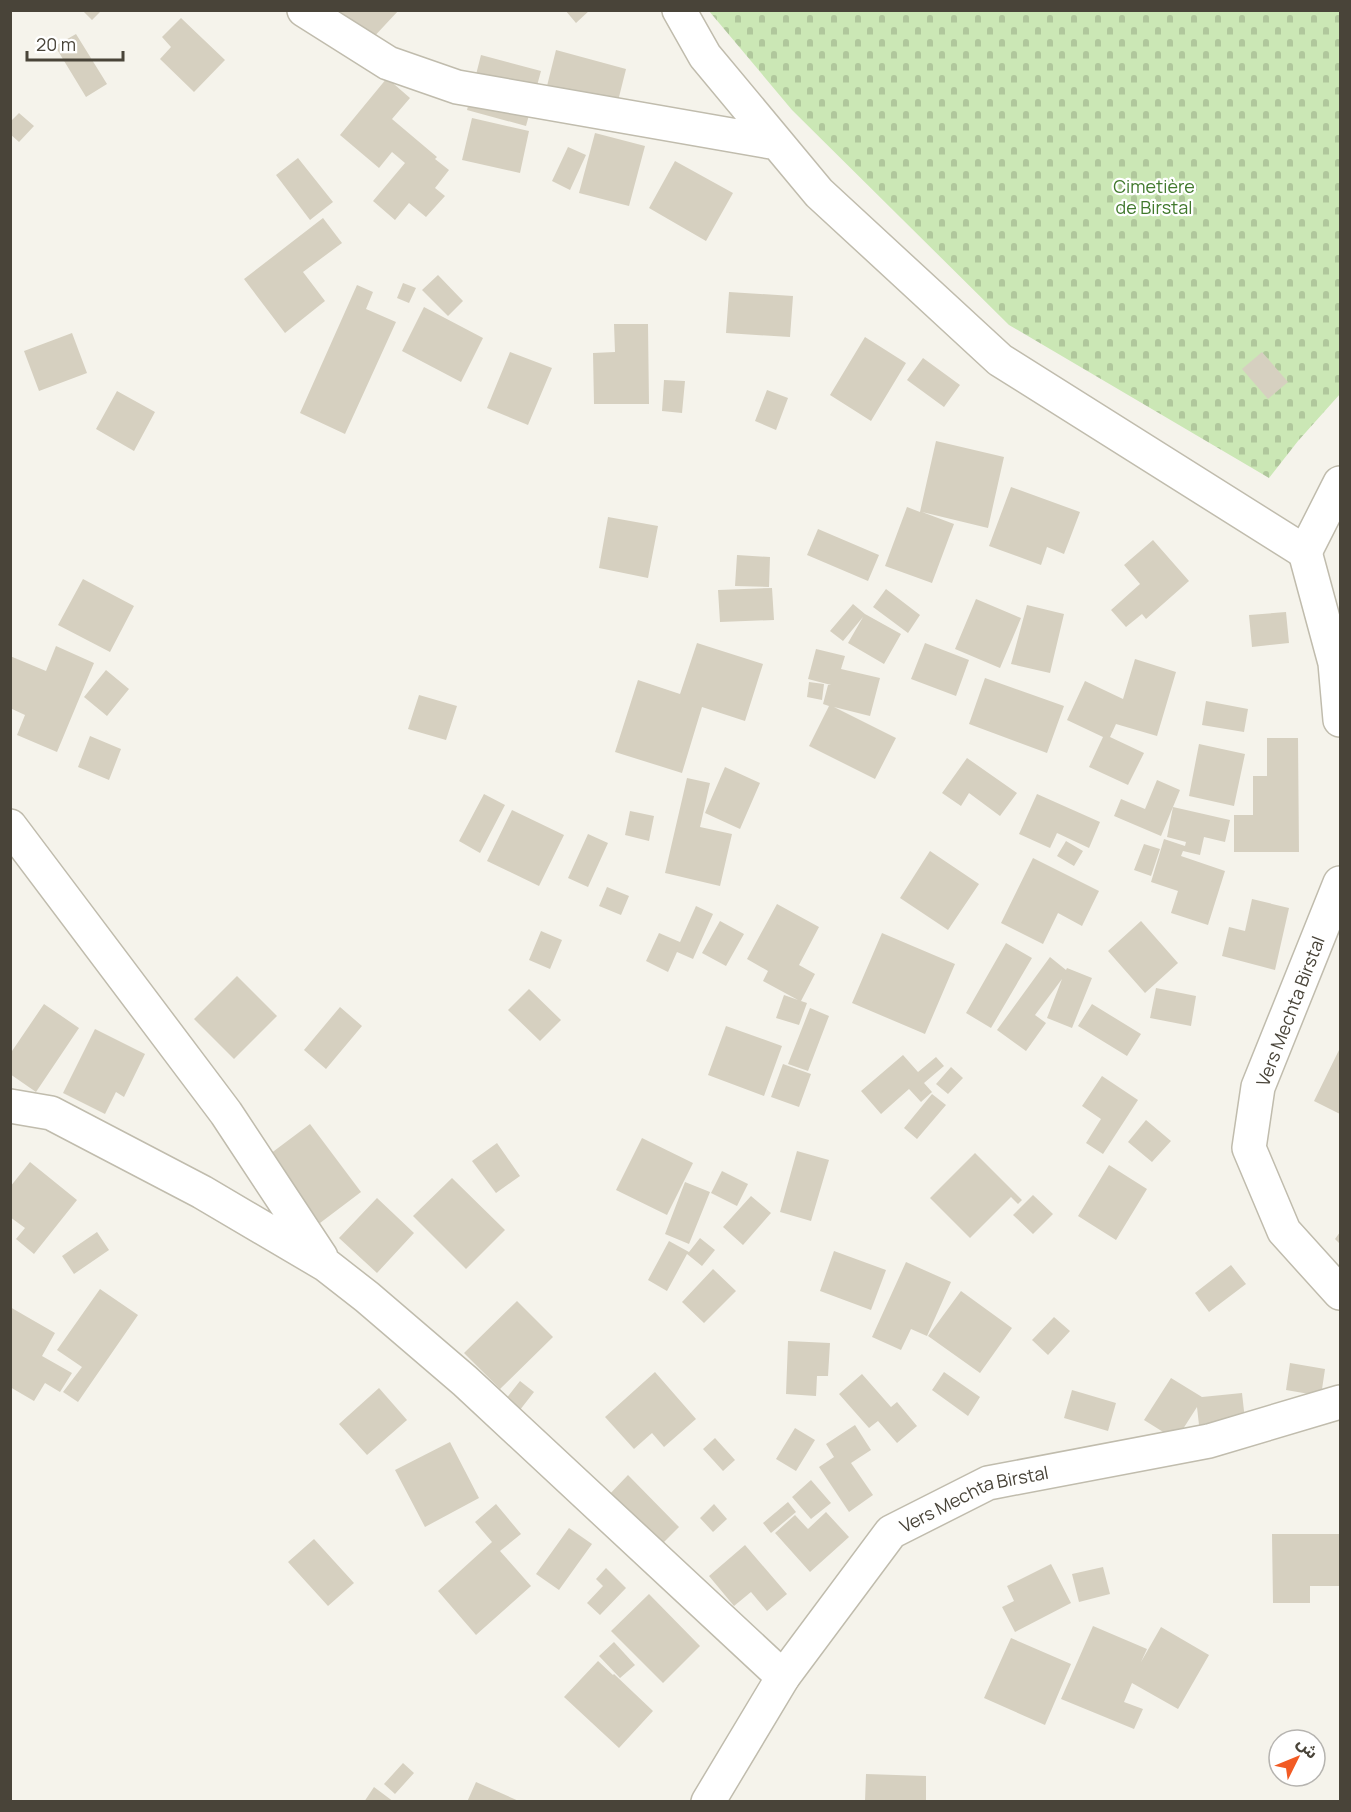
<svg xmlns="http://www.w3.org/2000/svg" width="1351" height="1812" font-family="Manrope,'Noto Sans Arabic',sans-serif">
<defs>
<pattern id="cemetery-stones" width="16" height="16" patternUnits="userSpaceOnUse" patternTransform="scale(1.5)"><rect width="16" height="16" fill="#cbe7b5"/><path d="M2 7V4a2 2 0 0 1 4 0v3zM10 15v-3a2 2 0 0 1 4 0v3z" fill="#b0c79c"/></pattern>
</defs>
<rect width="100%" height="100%" fill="#f5f3eb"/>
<path fill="url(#cemetery-stones)" d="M709,11H1340V394L1298,441L1269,478L1009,325L792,110Z"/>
<path fill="#d6d0c0" d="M82,10H102L92,20Z
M338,10H399L370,41Z
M565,10H590L576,23Z
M181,18L225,60L194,92L160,59L171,47L162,37Z
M76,34L107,84L86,97L55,46Z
M556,50L626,69L612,125L542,106Z
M481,55L541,71L526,126L467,110Z
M387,78L410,98L392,119L437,157L435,159L449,170L435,188L445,196L426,217L409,203L395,220L373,201L405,163L392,152L379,168L340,135Z
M19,113L34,126L19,142L10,134V122Z
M472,118L529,131L520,173L462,160Z
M595,133L645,146L629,206L579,193Z
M568,147L586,155L570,190L552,181Z
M298,158L333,202L310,220L276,175Z
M675,161L733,193L706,241L649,208Z
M323,218L342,243L303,272L325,301L285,333L244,279Z
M438,275L463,301L448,316L422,290Z
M403,283L416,288L409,303L397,298Z
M357,285L373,292L366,309L396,322L345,434L300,413Z
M729,292L793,296L790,337L726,333Z
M424,307L483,338L461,382L402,351Z
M614,324H648L649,404H594L593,353L615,352Z
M72,333L87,373L39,391L24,351Z
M865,337L906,363L871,421L830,395Z
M510,352L552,368L528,425L487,408Z
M1262,352L1288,382L1268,399L1242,369Z
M923,358L960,385L944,407L907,380Z
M664,380L685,381L682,413L662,411Z
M767,390L788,398L776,430L755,421Z
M117,391L155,412L134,451L96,429Z
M936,441L1004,457L988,528L922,512L954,524L932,583L885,566L907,507L920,512Z
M1011,487L1080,512L1064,554L1047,547L1041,565L989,546Z
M608,517L658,526L648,578L599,568Z
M818,529L879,555L868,581L807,555Z
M1153,540L1189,581L1146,619L1142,614L1126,627L1111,610L1140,584L1124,565Z
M737,555L770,557L769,587L735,586Z
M83,579L134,606L110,652L58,625Z
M772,588L774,620L720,622L718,590Z
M886,589L920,615L908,633L873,607Z
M976,599L1021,618L1000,668L955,649Z
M853,604L865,614L901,634L884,664L848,643L863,617L843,641L830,631Z
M1027,605L1064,614L1050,673L1011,664Z
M1286,612L1289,643L1252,647L1249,615Z
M697,643L763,664L745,721L702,707L682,773L615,752L638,680L680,694Z
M925,643L969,660L956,696L911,679Z
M56,646L94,663L57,752L17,735L25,715L10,708V656L46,671Z
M816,649L845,656L841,669L880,678L870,716L834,707L896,738L875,779L809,746L829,706L823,704L828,685H831L808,679Z
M1135,659L1176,672L1157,736L1116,724L1110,737L1144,753L1128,785L1089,767L1103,737L1067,720L1085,681L1123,699Z
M106,670L129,689L107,716L84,697Z
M985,678L1064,706L1047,753L969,724Z
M809,682L824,684L822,700L807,697Z
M419,695L457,706L446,740L408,729Z
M1206,701L1248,709L1244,732L1202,725Z
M90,736L121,749L109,780L78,767Z
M1267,738H1298L1299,852H1234V815H1253V776H1267Z
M1199,744L1245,754L1234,806L1189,796Z
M967,758L1017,793L1000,816L969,793L961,806L942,793Z
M725,767L760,783L740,829L705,813Z
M687,778L710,783L700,827L732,834L720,886L665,873Z
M1157,780L1180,790L1161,836L1114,816L1121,799L1145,809Z
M484,794L505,805L480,853L459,841Z
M1037,794L1100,822L1089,848L1057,833L1050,848L1019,834Z
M1173,807L1230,820L1225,842L1204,837L1200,855L1183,851L1181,856L1225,871L1208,925L1171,913L1178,891L1151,882L1164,839L1185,846L1186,842L1167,837Z
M512,810L564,835L539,886L487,861Z
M630,811L654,816L649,841L625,835Z
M588,834L608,843L588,887L568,878Z
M1066,841L1083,851L1074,866L1057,856Z
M1144,844L1160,849L1151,876L1134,870Z
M930,851L979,884L948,930L900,898Z
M1033,858L1099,891L1082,926L1058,913L1043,944L1001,923Z
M607,887L629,896L621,915L599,906Z
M1252,899L1289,908L1275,970L1222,956L1229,927L1245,931Z
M777,904L819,927L799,965L815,974L801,1001L807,1003L799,1025L776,1018L784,995L798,1000L763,981L768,971L747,959Z
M696,906L713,914L693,959L677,952L668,972L646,961L659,933L680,942Z
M720,921L744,934L726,966L702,953Z
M1141,921L1178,963L1145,993L1108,951Z
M541,931L562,940L550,969L529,960Z
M882,933L955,964L925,1034L852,1003Z
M1006,943L1032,958L991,1028L966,1013Z
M1050,957L1066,970L1067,968L1092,978L1072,1028L1047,1018L1062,979L1035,1015L1046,1023L1026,1051L997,1030Z
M237,976L277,1016L234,1059L194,1019Z
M1156,988L1196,996L1191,1026L1150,1018Z
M529,989L561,1020L540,1041L508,1010Z
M44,1004L79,1028L36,1092L10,1074V1054Z
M1092,1004L1141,1034L1127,1056L1078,1026Z
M340,1007L362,1026L326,1069L304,1050Z
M810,1008L829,1016L808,1071L788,1064Z
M726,1026L782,1046L764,1096L708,1075Z
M95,1029L145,1054L124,1097L116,1092L105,1114L63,1093Z
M1340,1048V1114L1314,1101Z
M903,1055L918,1072L936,1057L944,1066L924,1083L932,1092L921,1102L909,1089L881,1114L861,1091Z
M783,1064L811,1074L799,1107L771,1097Z
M951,1067L963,1078L948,1094L936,1084Z
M1102,1076L1138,1100L1103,1154L1086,1143L1101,1119L1082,1106Z
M932,1094L946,1105L917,1139L904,1128Z
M1146,1120L1171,1141L1152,1162L1128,1142Z
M310,1124L361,1192L320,1223L270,1154Z
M642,1138L693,1163L667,1215L616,1190Z
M497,1143L520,1176L496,1193L472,1161Z
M797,1151L829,1160L811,1221L780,1212Z
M975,1153L1022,1200L1018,1204L1011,1197L970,1238L930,1198Z
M30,1162L77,1200L34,1254L16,1239L25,1228L10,1217V1187Z
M1109,1165L1147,1189L1116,1240L1078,1216Z
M722,1171L748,1184L737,1206L711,1193Z
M452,1178L505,1230L466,1269L413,1216Z
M685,1182L710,1192L689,1244L665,1234Z
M1033,1195L1053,1214L1033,1234L1013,1215Z
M751,1196L771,1213L743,1245L723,1227Z
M377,1198L414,1233L377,1273L339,1238Z
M97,1232L109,1250L74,1274L62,1256Z
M1340,1232V1244L1335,1239Z
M700,1238L715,1250L702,1266L687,1254L667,1291L648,1280L669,1241L689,1252Z
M834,1251L886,1270L871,1310L820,1291Z
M906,1262L951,1282L927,1336L911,1329L901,1350L872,1337Z
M1231,1265L1246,1284L1209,1312L1195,1293Z
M713,1269L736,1291L704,1323L682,1302Z
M100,1289L138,1315L78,1402L63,1392L82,1367L57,1350Z
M961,1291L1012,1328L980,1373L928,1336Z
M517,1301L553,1337L500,1389L464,1353Z
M10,1307L55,1333L42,1356L72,1373L60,1392L45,1383L34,1401L10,1387Z
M1054,1317L1070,1331L1048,1355L1032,1340Z
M788,1341L830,1343L828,1376H817L816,1396L786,1394Z
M1290,1363L1325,1369L1321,1396L1286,1390Z
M655,1372L696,1419L664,1447L652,1433L634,1449L605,1417Z
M944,1372L980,1397L968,1416L932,1390Z
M862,1374L891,1407L897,1402L917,1426L897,1443L878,1421L869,1428L839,1394Z
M1171,1378L1202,1397L1242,1393L1246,1429L1200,1434L1197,1407L1176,1440L1144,1420Z
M520,1381L534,1392L516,1415L502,1404Z
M379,1388L407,1420L367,1455L339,1424Z
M1072,1390L1116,1403L1108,1431L1064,1418Z
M855,1425L871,1450L851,1463L873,1495L849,1512L819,1467L834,1457L826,1444Z
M795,1428L815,1440L796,1471L776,1459Z
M715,1438L735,1460L723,1471L703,1449Z
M450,1442L479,1498L425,1527L395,1470Z
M628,1475L679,1527L657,1549L606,1498Z
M811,1480L831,1503L811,1519L792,1497Z
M788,1502L796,1512L771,1533L763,1523Z
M496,1504L521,1534L500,1551L531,1586L476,1635L438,1591L492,1542L475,1522Z
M714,1504L727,1519L713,1532L700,1518Z
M826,1512L849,1537L810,1572L775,1533L795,1515L808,1529Z
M569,1528L592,1544L559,1590L536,1574Z
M1272,1534H1340V1586H1310V1603H1273Z
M314,1539L354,1583L328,1606L288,1562Z
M745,1545L787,1594L767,1611L751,1592L734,1606L709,1576Z
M1051,1564L1071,1603L1015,1632L1002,1607L1014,1601L1007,1586Z
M1103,1567L1110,1594L1079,1602L1072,1574Z
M606,1568L626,1588L600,1615L587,1603L603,1586L596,1579Z
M649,1594L700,1646L663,1683L611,1631Z
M1093,1626L1147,1649L1141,1662L1161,1627L1209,1655L1178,1709L1132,1683L1124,1702L1143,1709L1134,1729L1061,1699Z
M1011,1638L1071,1664L1045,1725L984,1698Z
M614,1642L635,1665L620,1678L599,1656Z
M598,1661L613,1675L614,1674L653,1711L619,1748L564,1697Z
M403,1763L414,1773L395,1794L384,1784Z
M866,1774L926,1776V1802H865Z
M476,1782L521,1802H467Z
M374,1787L394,1802H364Z"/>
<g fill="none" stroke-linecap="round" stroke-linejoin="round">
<g stroke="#c0bcad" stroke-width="36">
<path id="minor" d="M304,10L388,63L457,87L777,143
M679,10L705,56L819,193L1000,360L1305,552L1340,483
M10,826L226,1113L321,1257
M10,1106L51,1113L202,1192L326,1265L367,1297L465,1381L783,1677"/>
</g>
<g stroke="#c0bcad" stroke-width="36">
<g id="tertiary">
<path d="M1305,552L1335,663L1340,720"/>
<path d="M1340,883L1258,1087L1249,1148L1284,1231L1340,1293"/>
<path id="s1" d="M708,1802L783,1677L891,1532L988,1483L1209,1441L1340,1402"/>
</g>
</g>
<use href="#minor" stroke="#fff" stroke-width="33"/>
<use href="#tertiary" stroke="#fff" stroke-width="33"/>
</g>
<g text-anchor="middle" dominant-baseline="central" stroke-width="4.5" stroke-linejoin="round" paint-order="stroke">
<g font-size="18" fill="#41792d" stroke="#fff">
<text x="1154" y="186">Cimetière<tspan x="1154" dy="21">de Birstal</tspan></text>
</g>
<g font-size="18" fill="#494439" stroke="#fff">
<text transform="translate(1290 1011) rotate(-69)">Vers Mechta Birstal</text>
<text stroke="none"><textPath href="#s1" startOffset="417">Vers Mechta Birstal</textPath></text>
</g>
</g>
<rect width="1351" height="1812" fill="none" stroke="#494439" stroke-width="24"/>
<g transform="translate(1297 1758) rotate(47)"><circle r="28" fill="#ffffff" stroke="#b6b4b0" stroke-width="1.5"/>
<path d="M0-4.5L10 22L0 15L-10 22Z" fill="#f25b24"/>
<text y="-9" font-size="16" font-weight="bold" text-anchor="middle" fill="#494439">ش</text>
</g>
<path d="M27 51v9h96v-9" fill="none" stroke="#494439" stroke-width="3"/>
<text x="36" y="51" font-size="18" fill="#494439" stroke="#ffffff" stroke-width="4.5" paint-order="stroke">20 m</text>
</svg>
